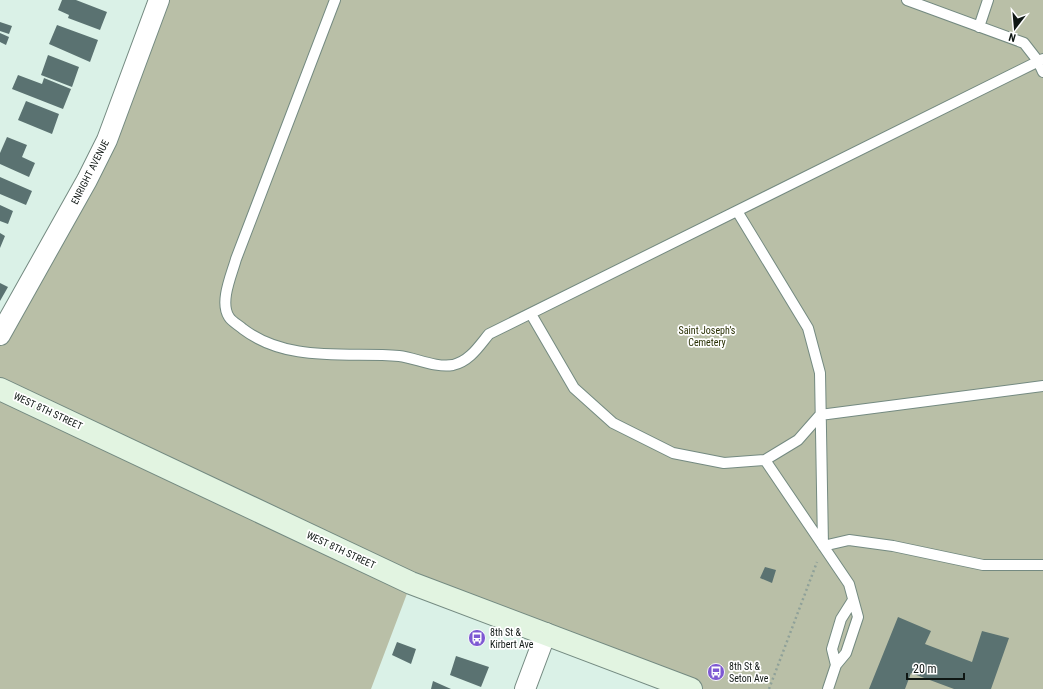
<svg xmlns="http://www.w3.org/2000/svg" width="1043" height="689" font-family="'Roboto Condensed',sans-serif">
<rect width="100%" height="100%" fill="#daf1e7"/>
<path fill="#b9bfa7" d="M159,0H1043V689H691L411,583L371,689H0V335L87,180Z"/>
<path fill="#5a7271" d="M62,0H76L107,12L100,30L68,18L69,15L58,10Z
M0,22L12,26L9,34L0,31Z
M57,25L98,40L90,62L49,44Z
M0,33L9,37L6,45L0,42Z
M48,55L79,67L72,87L41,75Z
M18,75L42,84L44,78L71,89L63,109L12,89Z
M26,101L59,114L52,134L18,120Z
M7,137L27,145L22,157L35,163L29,177L0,164V153Z
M0,177L32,191L26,205L0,194Z
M0,205L13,211L8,224L0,221Z
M0,233L5,236L0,248Z
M0,283L8,287L0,301Z
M765,567L776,570L772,583L760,578Z
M898,617L931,631L925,644L972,662L982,631L1009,638L991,689H954L911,673L905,689H869Z
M397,642L416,649L411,664L392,655Z
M456,656L489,667L481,687L450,675Z
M433,681L451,689H431Z"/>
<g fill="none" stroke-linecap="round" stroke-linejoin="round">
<g stroke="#748a81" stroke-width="12">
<path id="lane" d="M335,0L236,259C232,274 219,302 229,317C232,322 239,325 243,329C288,363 347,352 399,356C416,358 435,368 453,365C470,361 479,346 489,334L1043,59
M907,0L1024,43L1038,61L1043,72
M979,27L988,0
M737,211L808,328L820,373L823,546L849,540L893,546L983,565H1043
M531,314L574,388L613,423L673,453L724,463L765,460L798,440L820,415L1043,386
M765,460L849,584L858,617L846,653L836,665L828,689
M836,665L832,649L841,619L853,600"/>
</g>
<g stroke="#748a81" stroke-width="22">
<path id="street" d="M0,335L87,180L107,140L159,0
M525,689L546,633"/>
</g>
<g stroke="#748a81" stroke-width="24">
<path id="secondary" d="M0,389L411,583L691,689"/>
</g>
<path stroke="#8fa199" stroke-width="2.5" stroke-dasharray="2 3" stroke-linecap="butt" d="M769,689L817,562"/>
<use href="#lane" stroke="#fff" stroke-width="10"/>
<use href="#street" stroke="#fff" stroke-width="20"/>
<use href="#secondary" stroke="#e2f4e1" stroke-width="22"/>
</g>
<defs>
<g id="bus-disc" transform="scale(0.9)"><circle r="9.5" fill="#7d58d2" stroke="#fff"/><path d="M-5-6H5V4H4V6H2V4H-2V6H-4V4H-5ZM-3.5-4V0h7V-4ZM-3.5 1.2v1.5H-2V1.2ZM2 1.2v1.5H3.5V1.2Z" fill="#fff"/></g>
</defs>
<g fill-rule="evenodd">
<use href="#bus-disc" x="477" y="638"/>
<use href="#bus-disc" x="716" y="672"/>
</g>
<g text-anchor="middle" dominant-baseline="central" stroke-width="3.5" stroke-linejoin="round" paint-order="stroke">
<g font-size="10" fill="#0f1714" stroke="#fff">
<text transform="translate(90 172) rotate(-63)">ENRIGHT AVENUE</text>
<text transform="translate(48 411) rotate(25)">WEST 8TH STREET</text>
<text transform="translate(341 550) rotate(25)">WEST 8TH STREET</text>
</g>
<g font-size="10" fill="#293003" stroke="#fff">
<text x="707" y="330">Saint Joseph’s<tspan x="707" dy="12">Cemetery</tspan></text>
</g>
<g font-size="10" fill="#0f1714" stroke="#fff" text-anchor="start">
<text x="490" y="632">8th St &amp;<tspan x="490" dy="12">Kirbert Ave</tspan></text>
<text x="729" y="666">8th St &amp;<tspan x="729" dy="12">Seton Ave</tspan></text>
</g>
</g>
<g transform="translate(1015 28) rotate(196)" stroke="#ffffff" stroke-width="3" paint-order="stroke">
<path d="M0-3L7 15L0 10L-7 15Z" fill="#0f1714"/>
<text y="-6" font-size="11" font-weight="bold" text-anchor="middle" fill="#0f1714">N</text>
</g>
<path d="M907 673v6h57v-6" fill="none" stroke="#0f1714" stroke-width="2"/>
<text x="913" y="673" font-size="12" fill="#0f1714" stroke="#ffffff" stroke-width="3" paint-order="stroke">20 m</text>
</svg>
